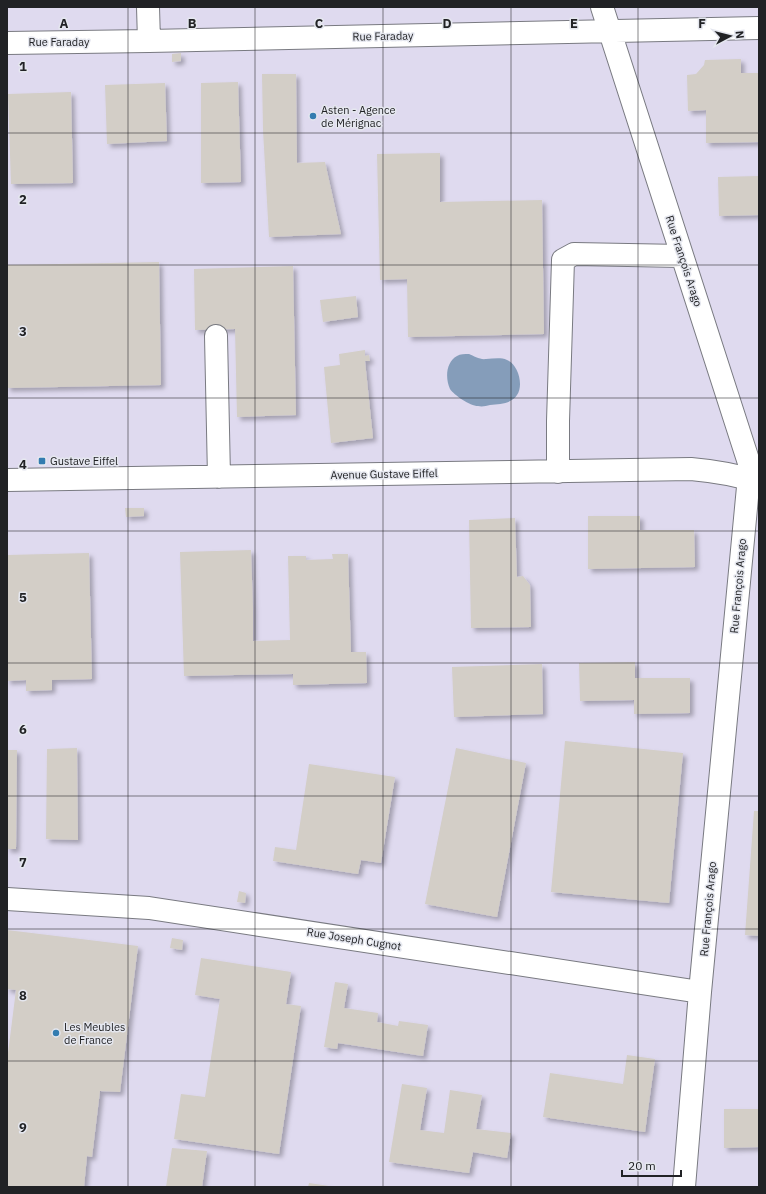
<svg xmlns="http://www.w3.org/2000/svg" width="766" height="1194" font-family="'IBM Plex Sans',sans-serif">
<defs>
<filter id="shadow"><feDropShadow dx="3.5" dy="3.5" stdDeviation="2" flood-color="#0004"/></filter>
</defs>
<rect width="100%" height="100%" fill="#e5e7ef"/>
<path fill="#dfdaef" d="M7,7H759V1187H7Z"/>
<path fill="#859dba" d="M469,354C474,356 480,360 486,359C493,359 500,357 507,360C518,364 524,385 517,395C511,404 500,404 490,405C486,406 482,407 478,406C470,406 454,395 450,389C445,378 446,362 457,356C460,354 465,354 469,354Z"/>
<path fill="#d3cec7" filter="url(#shadow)" d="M181,53V61L172,62V54Z
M741,59V73H759V142L706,143V110L688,111L687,75L696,74L704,65L705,60Z
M262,74H296L297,163L325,162L341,234L269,237L263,130Z
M238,82L241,182L201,183V83Z
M165,83L167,141L107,144L105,85Z
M71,92L73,183L11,184L8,94Z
M440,153V202L542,200L544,334L408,337L407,279L380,280L377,154Z
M759,176V215L719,216L718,177Z
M159,262L161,385L7,388V265Z
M293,266L296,415L237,417L235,329L195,330L194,269Z
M356,296L358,317L323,322L320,300Z
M365,350V356L369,355L370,361H365L373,438L331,443L324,367L340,365L339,354Z
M125,508H144V516L126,517Z
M588,516H640V530H694L695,567L588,569Z
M515,518L517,577L523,576L530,585L531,627L471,628L469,520Z
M251,550L253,609V641L290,640L288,556H306V560L333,559L332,554H348L351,652H366L367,683L293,685V674L184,676L180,552Z
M89,553L92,679L52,680V690L26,691V680L7,681V555Z
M635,662V678H690V713L634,714V700L580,701L579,663Z
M542,664L543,714L454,717L452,667Z
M565,741L683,753L669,903L551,892Z
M77,748L78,840L46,839L47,749Z
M456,748L526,763L497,917L425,904Z
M7,750H17L16,849H7Z
M309,764L395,777L381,863L361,860L358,874L273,861L275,847L296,850Z
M754,811H759V936L745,935Z
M239,891L246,893L245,903L237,902Z
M7,930L138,946L120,1092L100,1091L92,1157L87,1156L84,1187H7V1061L16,990L7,989Z
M172,938L183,940L182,950L170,948Z
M201,958L291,972L286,1004L301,1006L279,1154L174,1139L181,1094L205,1097L220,999L195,995Z
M335,982L348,984L344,1008L378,1013L377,1022L398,1026L399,1021L428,1025L423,1056L338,1043L337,1049L324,1047Z
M627,1055L655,1059L645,1132L543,1117L550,1073L623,1084Z
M402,1084L427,1088L420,1130L444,1133L450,1090L482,1095L476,1129L511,1133L507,1158L473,1152L469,1173L389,1162Z
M724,1109H759V1147L724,1148Z
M172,1148L207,1151L202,1187H166Z
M309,1183L329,1186L328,1187H308Z"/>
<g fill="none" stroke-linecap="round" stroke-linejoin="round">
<g stroke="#797a81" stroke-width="24">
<path id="minor" d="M148,7L149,41
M602,7L750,466L700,992L684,1187
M7,43L149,41L759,28
M216,336L219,477
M558,472V421L563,260L574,254L682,256
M7,480L691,469C714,471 737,475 759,482
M7,899L149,908L700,992"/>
</g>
<use href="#minor" stroke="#fff" stroke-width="22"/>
</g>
<path fill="none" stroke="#212225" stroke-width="1" stroke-opacity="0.55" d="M128,7V1187M255,7V1187M383,7V1187M511,7V1187M638,7V1187M7,133H759M7,265H759M7,398H759M7,531H759M7,663H759M7,796H759M7,929H759M7,1061H759"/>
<g fill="#337cb0" stroke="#e5e7ef" stroke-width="1.5">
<circle cx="313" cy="116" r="4"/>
<rect x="38" y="457" width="8" height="8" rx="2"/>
<circle cx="56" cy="1033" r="4"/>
</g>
<g text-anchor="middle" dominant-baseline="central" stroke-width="3" stroke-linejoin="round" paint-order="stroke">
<g font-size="11" fill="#212225" stroke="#e5e7ef">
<text transform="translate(383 36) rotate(-1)">Rue Faraday</text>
<text x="59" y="42">Rue Faraday</text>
<text transform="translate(684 261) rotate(72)">Rue François Arago</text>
<text transform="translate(384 474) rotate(-1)">Avenue Gustave Eiffel</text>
<text transform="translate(738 586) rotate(-85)">Rue François Arago</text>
<text transform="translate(708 909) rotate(-85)">Rue François Arago</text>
<text transform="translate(354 939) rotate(9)">Rue Joseph Cugnot</text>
</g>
<g font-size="11" fill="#212225" stroke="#e5e7ef" text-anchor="start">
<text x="321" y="110">Asten - Agence<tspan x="321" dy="13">de Mérignac</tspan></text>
<text x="50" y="461">Gustave Eiffel</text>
<text x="64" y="1027">Les Meubles<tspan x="64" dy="13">de France</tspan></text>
</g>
</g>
<g font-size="13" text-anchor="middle" font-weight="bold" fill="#212225" stroke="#e5e7ef" stroke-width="3" stroke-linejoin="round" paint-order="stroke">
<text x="64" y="28">A</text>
<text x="192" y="28">B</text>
<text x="319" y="28">C</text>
<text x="447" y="28">D</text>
<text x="574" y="28">E</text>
<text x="702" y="28">F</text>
<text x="23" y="71">1</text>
<text x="23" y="204">2</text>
<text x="23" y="336">3</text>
<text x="23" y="469">4</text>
<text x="23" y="602">5</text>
<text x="23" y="734">6</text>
<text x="23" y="867">7</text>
<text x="23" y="1000">8</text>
<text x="23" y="1132">9</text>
</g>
<rect width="766" height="1194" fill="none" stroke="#212225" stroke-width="16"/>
<g transform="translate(730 36) rotate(83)" stroke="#e5e7ef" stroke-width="3" paint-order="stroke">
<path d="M0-3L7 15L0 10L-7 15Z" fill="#212225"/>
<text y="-6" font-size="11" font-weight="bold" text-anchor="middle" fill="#212225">N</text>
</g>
<path d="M622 1170v6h59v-6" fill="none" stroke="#212225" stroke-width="2"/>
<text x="628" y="1170" font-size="12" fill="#212225" stroke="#e5e7ef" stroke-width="3" paint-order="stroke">20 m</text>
</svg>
